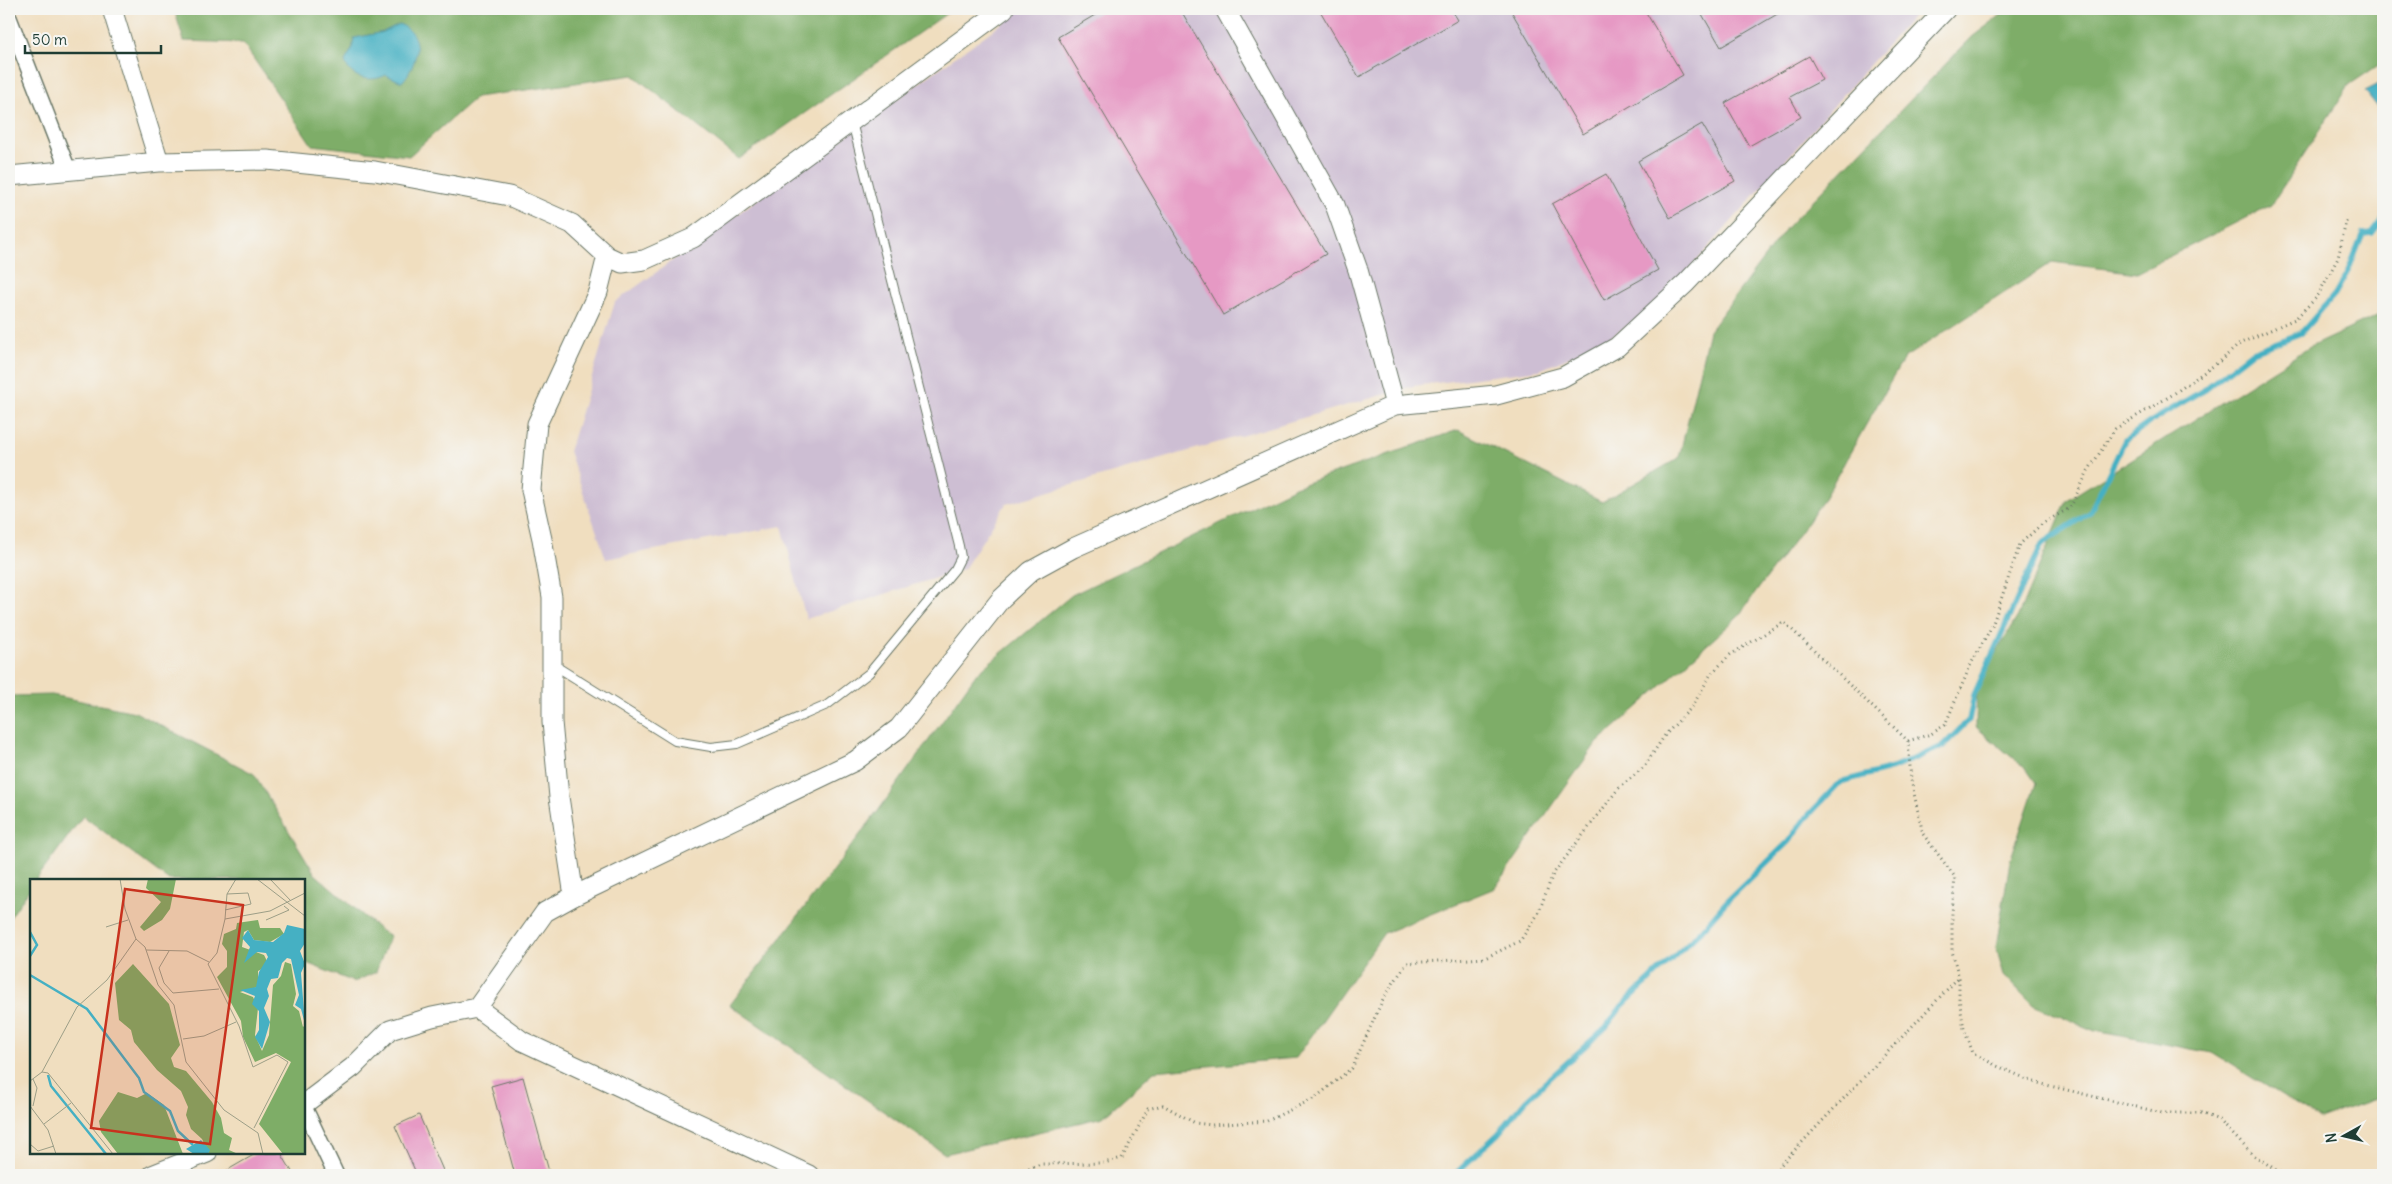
<svg xmlns="http://www.w3.org/2000/svg" width="2392" height="1184" font-family="Delius,sans-serif">
<rect width="100%" height="100%" fill="#f6f6f2"/>
<filter id="ink" filterUnits="userSpaceOnUse"><feTurbulence type="fractalNoise" baseFrequency=".02" numOctaves="2"/><feDisplacementMap in="SourceGraphic" scale="10" xChannelSelector="R" yChannelSelector="G"/><feConvolveMatrix kernelMatrix="1 2 1 2 8 2 1 2 1" color-interpolation-filters="sRGB"/></filter>
<filter id="wash" filterUnits="userSpaceOnUse"><feTurbulence type="fractalNoise" baseFrequency=".0096" numOctaves="4" result="noise"/><feDisplacementMap in="SourceGraphic" scale="20" xChannelSelector="R" yChannelSelector="G"/><feGaussianBlur stdDeviation="1.12" result="paint"/><feColorMatrix in="noise" values="0 0 0 0 0 0 0 0 0 0 0 0 0 0 0 0 0 1.4 0 .05"/><feComposite in="paint" operator="in"/></filter>
<g filter="url(#wash)">
<rect width="100%" height="100%" fill="#f0debf"/>
<path fill="#cdbed3" d="M1022,9H1919L1656,307L1602,343L1540,370L1413,386L1006,504L964,569L806,619L782,526L606,559L569,451L615,302Z"/>
<path fill="#7ead67" stroke="#4e754e" d="M174,9H953L739,159L633,75L476,97L409,156L312,145L243,43L184,41Z
M2009,9H2383V62L2349,85L2271,205L2137,273L2052,262L1904,358L1822,502L1737,618L1595,745L1495,888L1384,933L1296,1058L1154,1071L1103,1117L945,1154L730,1005L878,811L977,673L1072,595L1295,487L1458,430L1602,502L1679,458L1709,331L1787,227L1972,37Z
M2383,313V1096L2319,1119L2212,1053L2095,1031L2033,1005L2004,975L1996,947L2010,861L2036,783L2027,770L1976,727L1977,684L2018,616L2067,500L2310,347Z
M52,695L135,712L254,774L315,874L380,930L390,936L376,972L354,982L304,962V880H169L83,816L36,880H31V887L9,919V696Z"/>
<path fill="#45b0c3" stroke="#32767c" d="M399,24C426,34 417,66 402,82L386,75C372,83 349,79 345,61L352,49L354,38L383,32Z
M2383,82V114L2365,91Z"/>
<g fill="none" stroke-linecap="round" stroke-linejoin="round">
<path stroke="#45b0c3" stroke-width="5.5" d="M1454,1175L1498,1134L1526,1100L1606,1027L1622,1006L1701,931L1726,902L1788,842L1805,819L1840,782L1893,768L1943,746L1969,720L1974,695L2042,544L2090,512L2125,440L2150,422L2205,389L2252,352L2301,333L2335,294L2348,271L2363,234L2372,233L2383,219"/>
</g>
<g id="blocks">
<path fill="#e699c4" d="M1105,9H1180L1326,254L1223,315L1058,37Z
M1319,9H1451L1458,20L1359,77Z
M1510,9H1644L1683,75L1583,134Z
M1699,9H1786L1721,47Z
M1809,56L1822,80L1790,97L1801,117L1749,146L1725,103Z
M1702,124L1735,181L1670,218L1638,161Z
M1606,174L1658,270L1604,300L1552,204Z
M523,1077L550,1175H515L491,1086Z
M419,1115L445,1175H417L395,1126Z
M257,1153H281L294,1175H219Z"/>
</g>
</g>
<g filter="url(#ink)">
<use href="#blocks" fill-opacity="0" stroke="#687565" stroke-width="1"/>
<g fill="none" stroke-linecap="round" stroke-linejoin="round">
<g stroke="#687565" stroke-width="10">
<path id="service" d="M554,665L675,741L711,747L737,744L827,705L869,673L955,569L961,557L959,546L852,122"/>
</g>
<g stroke="#687565" stroke-width="18">
<path id="minor" d="M9,18L68,170
M304,1107L336,1175"/>
</g>
<g stroke="#687565" stroke-width="21">
<path id="tertiary" d="M112,9L159,162L267,160L375,171L509,196L572,224L607,256L622,263L644,260L693,238L1004,9
M1225,9L1335,205L1358,270L1395,405
M9,176L159,162
M574,896L559,797L552,722V597L542,539L531,490L537,424L598,292L607,256
M477,1008L522,1041L809,1175
M304,1104L353,1067L390,1030L432,1017L477,1008L545,912L574,896L855,761L899,728L1001,599L1031,571L1073,548L1395,405L1496,395L1563,377L1617,347L1686,283L1946,9
M152,1175L207,1153"/>
</g>
<path stroke="#687565" stroke-width="3" stroke-dasharray="1 4" stroke-linecap="butt" d="M1908,741L1931,734L1945,725L1971,664L1992,626L2020,544L2043,523L2070,508L2088,471L2115,429L2172,395L2220,361L2241,343L2295,319L2317,297L2338,258L2347,217
M1017,1175V1172L1041,1164L1104,1163L1122,1158L1148,1109L1163,1105L1195,1123L1212,1125L1267,1121L1315,1098L1352,1068L1384,997L1407,963L1485,958L1520,941L1538,914L1553,874L1618,789L1644,767L1665,735L1692,707L1711,674L1730,655L1784,622L1908,741L1911,780L1923,834L1955,877L1952,914V951L1959,978V999L1964,1029L1973,1053L1997,1066L2034,1082L2162,1113H2201L2219,1120L2252,1154L2284,1175
M1771,1175L1958,978"/>
<use href="#service" stroke="#fff" stroke-width="8"/>
<use href="#minor" stroke="#fff" stroke-width="15"/>
<use href="#tertiary" stroke="#fff" stroke-width="19"/>
</g>
</g>
<g transform="translate(30 879)">
<rect width="275" height="275" fill="#f0debf"/>
<path d="M118,0H146L140,30L132,41L114,52L110,48L131,23L116,9ZM228,41L230,49H250L254,55L240,63L224,61L218,51L214,53L212,68L234,76L236,80V88L228,92V108L210,113L223,118L228,129L225,156L232,172L239,156L243,106L251,97L255,83L261,85L266,115L263,127L269,132L273,148L275,146V275H253L229,245L261,183L246,174L225,183L213,158L211,142L187,98L197,88V72L192,65L194,55L206,50L207,44ZM103,85L139,125L150,166L141,179L144,188L156,192L182,223L191,239L194,254L202,259L199,271L208,275H179L172,260L161,250L156,236L158,228L151,212L127,191L104,163L101,151L89,141L85,104ZM88,213L107,219L117,214L134,226L153,275H88L71,253L69,242Z" fill="#7ead67"/>
<path d="M257,46L275,50V64L270,72L275,85L271,94L275,145L271,130L265,126L269,116L261,80L257,79L252,84L248,99L241,100L237,110L239,117L234,129L240,143L232,170L225,158L229,151V132L222,125L225,117L210,111L226,108L229,93L238,78L236,74L227,73L214,84L220,68L212,59L218,51L224,61L243,63L254,54ZM171,261L180,271L178,275H164L156,270Z" fill="#45b0c3"/>
<path fill="none" stroke="#45b0c3" stroke-width="2.5" d="M0,53L7,66L0,77M0,96L57,130L109,199L114,213L140,232L148,252L163,266M18,196L21,207L76,275"/>
<path fill="none" stroke="#9c9e87" stroke-width="1" d="M90,0L95,30L106,60L115,68L128,106L144,126L156,183L194,231L228,254L233,275M227,0L275,37M240,0L261,22M195,31L221,25L218,14L197,15M195,40L197,15L206,0M236,41L259,31L254,27M76,48L98,41M116,71L157,72L179,83M139,72L129,89L134,104L143,114L189,110M153,160L174,157L206,143M12,193L47,128L77,101L106,60M0,202L12,193L18,194L83,275M0,227L18,251L26,275M3,227L7,209L3,200M14,245L41,224M224,249L258,183L247,176L223,188L209,147L178,85L187,74L195,40L240,32L275,14M0,265L8,272L24,267"/>
<path fill="#c8321e" fill-opacity="0.15" stroke="#c8321e" stroke-width="2.5" d="M95,10L213,26L180,265L61,249Z"/>
<rect width="275" height="275" fill="none" stroke="#1f3d34" stroke-width="2.5"/>
</g>
<rect width="2392" height="1184" fill="none" stroke="#f6f6f2" stroke-width="30"/>
<g transform="translate(2344 1136) rotate(262)" stroke="#f6f6f2" stroke-width="4" paint-order="stroke">
<path d="M0-4L9 19L0 12L-9 19Z" fill="#1f3d34"/>
<text y="-8" font-size="14" font-weight="bold" text-anchor="middle" fill="#1f3d34">N</text>
</g>
<path d="M25 45v8h136v-8" fill="none" stroke="#1f3d34" stroke-width="2.5"/>
<text x="32" y="45" font-size="15" fill="#1f3d34" stroke="#f6f6f2" stroke-width="4" paint-order="stroke">50 m</text>
</svg>
